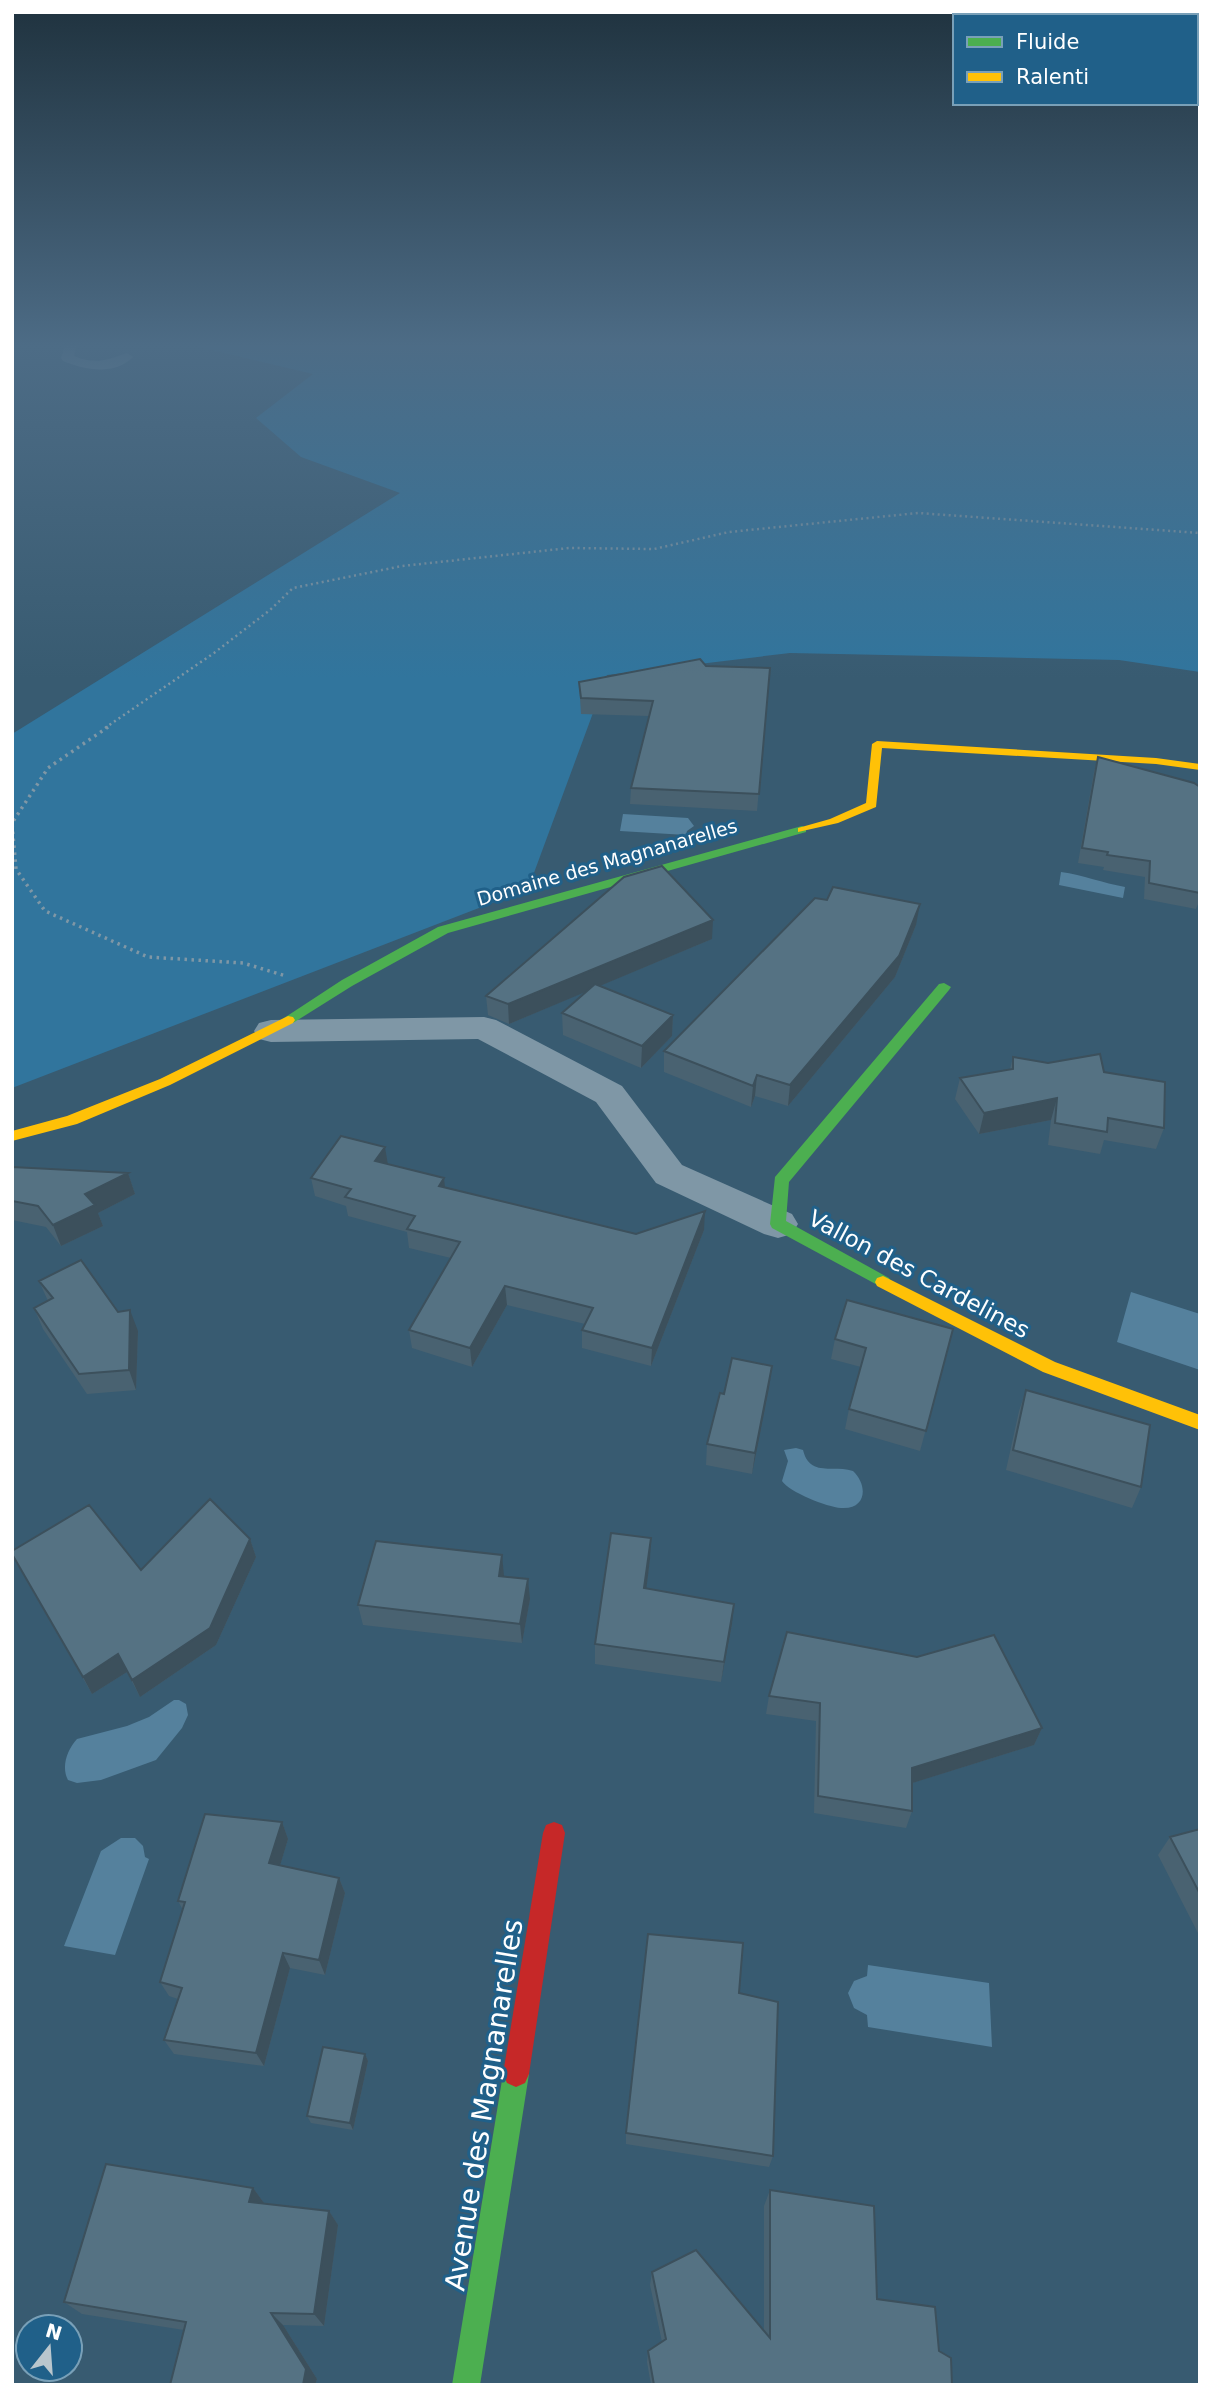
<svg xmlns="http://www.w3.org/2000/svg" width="1212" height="2397" font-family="'DejaVu Sans',sans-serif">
<rect width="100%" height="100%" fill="#385b71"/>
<path fill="#31759d" d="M183,343H1200V672L1119,660L790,653L607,675L528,889L12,1088V734L400,493L301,457L256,418L313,374Z"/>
<path fill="#55819d" d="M623,814L688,818L694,826L687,831L686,835L620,831Z
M1061,872C1083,875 1103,883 1125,887L1123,898L1059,885Z
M1131,1292L1200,1314V1370L1117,1342Z
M796,1448L803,1450C810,1478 833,1464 853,1471C868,1485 867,1510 841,1508C827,1507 789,1492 782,1481L788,1461L784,1450Z
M174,1700H179L186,1704L188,1715L182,1728L156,1760L101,1780L77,1783L68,1780C61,1767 67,1750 77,1739L127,1726L149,1717Z
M121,1838H135L143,1846L145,1857L149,1859L115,1955L64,1946L101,1851Z
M868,1965L989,1983L992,2047L868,2027L867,2015L854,2008L848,1993L854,1981L867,1976Z"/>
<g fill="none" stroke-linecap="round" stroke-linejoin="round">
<path stroke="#7f97a6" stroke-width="2.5" stroke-dasharray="2 3.5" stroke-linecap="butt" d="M105,728L214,653L270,610L293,588L402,566L569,548L654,549L729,532L918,513L1200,533"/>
<path stroke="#7f97a6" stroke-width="3.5" stroke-dasharray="2.5 4.5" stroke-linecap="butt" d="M108,727L48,768L12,823L16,869L45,911L148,957L243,963L286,976"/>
<path fill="#7f97a6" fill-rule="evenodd" d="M62,343H77L74,356C95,365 107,360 127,353L133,357C114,376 85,370 63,361L61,358L65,346Z"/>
<path fill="#7f97a6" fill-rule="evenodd" d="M484,1017L496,1020L622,1086L682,1165L792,1214L798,1224L792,1234L778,1238L764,1234L656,1183L596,1102L478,1039L271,1042L259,1039L254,1031L259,1023L271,1020Z"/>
<path fill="#4caf50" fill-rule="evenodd" d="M802,826L806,828V832L448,933L352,986L293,1023H283L281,1020L342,980L438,927Z
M944,983L951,987L949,990L789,1182L786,1221L889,1278L891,1282L889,1286L883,1288L772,1228L770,1224L775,1177L939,984Z
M516,2061L525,2065L529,2074L480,2385H452L503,2074L507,2065Z"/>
<path fill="#ffc107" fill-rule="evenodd" d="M877,741L1156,758L1200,764V770L1156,764L882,748L876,807L838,823L798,832V828L830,819L866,803L872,744Z
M288,1016L293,1017L295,1020L293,1023L170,1085L77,1124L12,1141V1131L67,1116L160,1079Z
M883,1276L1055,1362L1200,1415V1430L1043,1372L877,1286L875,1282L877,1278Z"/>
<path fill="#c62828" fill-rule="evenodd" d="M554,1822L562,1825L565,1833L529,2074L525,2083L516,2087L507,2083L503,2074L543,1833L546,1825Z"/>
</g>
<path fill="#496271" d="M706,666L770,668L757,811L630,804L631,788L649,716L581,714L579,682Z
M1098,757L1200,787V899L1196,909L1144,899L1145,877L1103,870L1104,867L1078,863L1094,772Z
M916,925L895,977L788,1106L755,1096L751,1107L664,1072V1051Z
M712,939L599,986L673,1015L672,1036L641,1068L563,1035L562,1013L587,991L509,1024L488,1015L486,996Z
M1013,1057L1104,1072L1164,1128L1156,1149L1104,1140L1100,1154L1048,1145L1051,1120L979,1134L955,1099L960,1078L1010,1069Z
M387,1164L445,1188L636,1234L704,1230L651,1366L582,1348V1330L585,1324L507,1305L472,1367L412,1348L409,1330L451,1258L409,1248L407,1232L348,1216L346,1206L315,1196L311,1178Z
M12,1167L128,1173L135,1194L98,1213L103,1226L61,1246L46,1227L12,1220Z
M39,1281L118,1312L138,1331L136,1390L87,1394L43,1329L34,1308L48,1301Z
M953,1329L920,1451L845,1429L849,1409L861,1367L831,1359L835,1339Z
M772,1366L769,1388L752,1474L706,1465L707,1444L724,1394Z
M1026,1390L1141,1487L1132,1508L1006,1470L1019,1411Z
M250,1539L256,1557L216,1645L140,1697L127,1672L92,1694L12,1555L141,1570Z
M650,1559L646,1588L732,1624L721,1682L595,1664V1644Z
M530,1599L522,1643L363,1625L358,1605Z
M769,1696L1042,1728L1034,1745L912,1783V1811L906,1828L814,1813L816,1721L766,1714Z
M282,1822L288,1839L280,1865L339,1878L345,1893L325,1975L290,1968L264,2066L174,2054L164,2040L178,1999L169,1996L160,1982L183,1910L178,1901Z
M1200,1829V1937L1158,1855L1170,1837Z
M739,1993L773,2156L769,2167L626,2144V2133Z
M365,2054L368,2061L353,2130L311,2123L307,2116Z
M253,2188L264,2203L329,2211L338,2225L324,2326L283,2325L317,2379L315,2385H170L184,2330L82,2314L64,2302Z
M770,2190L877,2299L939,2351L952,2385H651L647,2362L648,2351L662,2342L650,2285L652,2272L764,2331V2206Z"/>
<path fill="#3c505c" d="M920,904L916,925L895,977L788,1106L790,1085Z
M713,920L712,939L509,1024L508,1004Z
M673,1015L672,1036L641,1068L642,1046Z
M757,1075L755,1096L751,1107L753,1086Z
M1057,1098L1051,1120L979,1134L984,1113Z
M385,1147L388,1165L375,1161Z
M128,1173L135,1194L98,1213L103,1226L61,1246L53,1225L85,1194Z
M444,1178L446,1197L439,1186Z
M705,1211L704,1230L651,1366L652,1348Z
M505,1286L507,1305L472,1367L470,1348Z
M130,1310L138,1331L136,1390L129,1370Z
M772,1366L769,1388L752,1474L755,1453Z
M651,1538L650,1559L644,1608V1588Z
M250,1539L256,1557L216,1645L140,1697L132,1680Z
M502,1555L504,1576L501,1596L499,1576Z
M528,1579L530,1599L522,1643L520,1624Z
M734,1604L732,1624L721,1682L724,1662Z
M118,1654L127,1672L92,1694L83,1677Z
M1042,1728L1034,1745L906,1785L912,1768Z
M282,1822L288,1839L276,1879L269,1863Z
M339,1878L345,1893L325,1975L319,1960Z
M283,1953L290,1968L264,2066L256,2053Z
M365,2054L368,2061L353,2130L350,2123Z
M253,2188L264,2203L261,2216L249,2202Z
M329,2211L338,2225L324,2326L314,2314Z
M271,2313L283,2325L317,2379L315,2385H303Z"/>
<path fill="#557283" stroke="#3c505c" stroke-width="2" d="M700,659L706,666L770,668L759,794L631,788L653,701L581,698L579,682Z
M1098,757L1194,783L1200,787V893L1149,883L1150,861L1107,855L1108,852L1082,848Z
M662,866L713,920L508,1004L486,996L624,877Z
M833,887L920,904L899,956L790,1085L757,1075L753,1086L664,1051L815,898L827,900Z
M595,984L673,1015L642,1046L562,1013Z
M1100,1054L1104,1072L1165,1082L1164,1128L1108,1118L1107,1132L1055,1123L1057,1098L984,1113L960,1078L1013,1069V1057L1048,1063Z
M341,1136L385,1147L375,1161L444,1178L439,1186L636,1234L705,1211L652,1348L582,1330L593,1308L505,1286L470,1348L409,1330L460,1242L407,1229L415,1216L345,1197L351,1189L311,1178Z
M12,1167L128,1173L85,1194L95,1205L53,1225L38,1206L12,1201Z
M81,1260L118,1312L130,1310L129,1370L79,1374L34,1308L53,1298L39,1281Z
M847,1300L953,1329L926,1431L849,1409L866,1348L835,1339Z
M732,1358L772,1366L755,1453L707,1444L720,1393L724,1394Z
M1026,1390L1150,1425L1141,1487L1013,1450Z
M210,1499L250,1539L210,1628L132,1680L118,1654L83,1677L12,1554V1551L89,1505L141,1570Z
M611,1533L651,1538L644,1588L734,1604L724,1662L595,1644Z
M376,1541L502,1555L499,1576L528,1579L520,1624L358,1605Z
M787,1632L917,1657L994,1635L1042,1728L912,1768V1811L818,1796L820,1703L769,1696Z
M205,1814L282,1822L269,1863L339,1878L319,1960L283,1953L256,2053L164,2040L182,1988L160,1982L185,1902L178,1901Z
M1200,1829V1894L1170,1837Z
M648,1934L743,1943L739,1993L778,2002L773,2156L626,2133Z
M323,2047L365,2054L350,2123L307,2116Z
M106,2164L253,2188L249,2202L329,2211L314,2314L271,2313L306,2369L303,2385H170L186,2322L64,2302Z
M770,2190L874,2206L877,2299L935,2307L939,2351L951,2358L952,2385H654L648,2351L666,2339L652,2272L696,2250L770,2338Z"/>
<linearGradient id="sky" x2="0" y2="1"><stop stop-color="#1f323e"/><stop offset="0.51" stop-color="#4d6c86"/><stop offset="1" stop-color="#4d6c86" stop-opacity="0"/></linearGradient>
<rect width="1212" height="678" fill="url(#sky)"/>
<g text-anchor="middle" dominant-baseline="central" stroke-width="6" stroke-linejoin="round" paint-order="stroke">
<g font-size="19" fill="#fff" stroke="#206089">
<text transform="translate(607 862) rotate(-16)">Domaine des Magnanarelles</text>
</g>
<g font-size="23" fill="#fff" stroke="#206089">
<text transform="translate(919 1274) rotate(28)">Vallon des Cardelines</text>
</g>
<g font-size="28" fill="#fff" stroke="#206089">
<text transform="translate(484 2105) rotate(-81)">Avenue des Magnanarelles</text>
</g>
</g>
<rect width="1212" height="2397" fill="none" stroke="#ffffff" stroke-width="28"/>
<rect x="953" y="14" width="245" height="91" fill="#206089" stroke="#79a0b8" stroke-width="2"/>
<rect x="967" y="37" width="35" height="10" fill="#4caf50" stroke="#79a0b8" stroke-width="2"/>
<text x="1016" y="49" font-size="21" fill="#ffffff">Fluide</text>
<rect x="967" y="72" width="35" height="10" fill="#ffc107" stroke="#79a0b8" stroke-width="2"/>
<text x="1016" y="84" font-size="21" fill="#ffffff">Ralenti</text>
<g transform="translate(49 2348) rotate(17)"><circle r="33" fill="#206089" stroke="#79a0b8" stroke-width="2"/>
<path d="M0-5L12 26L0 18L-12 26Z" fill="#b9c6cd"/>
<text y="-10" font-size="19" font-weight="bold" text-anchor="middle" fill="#ffffff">N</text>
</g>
</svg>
